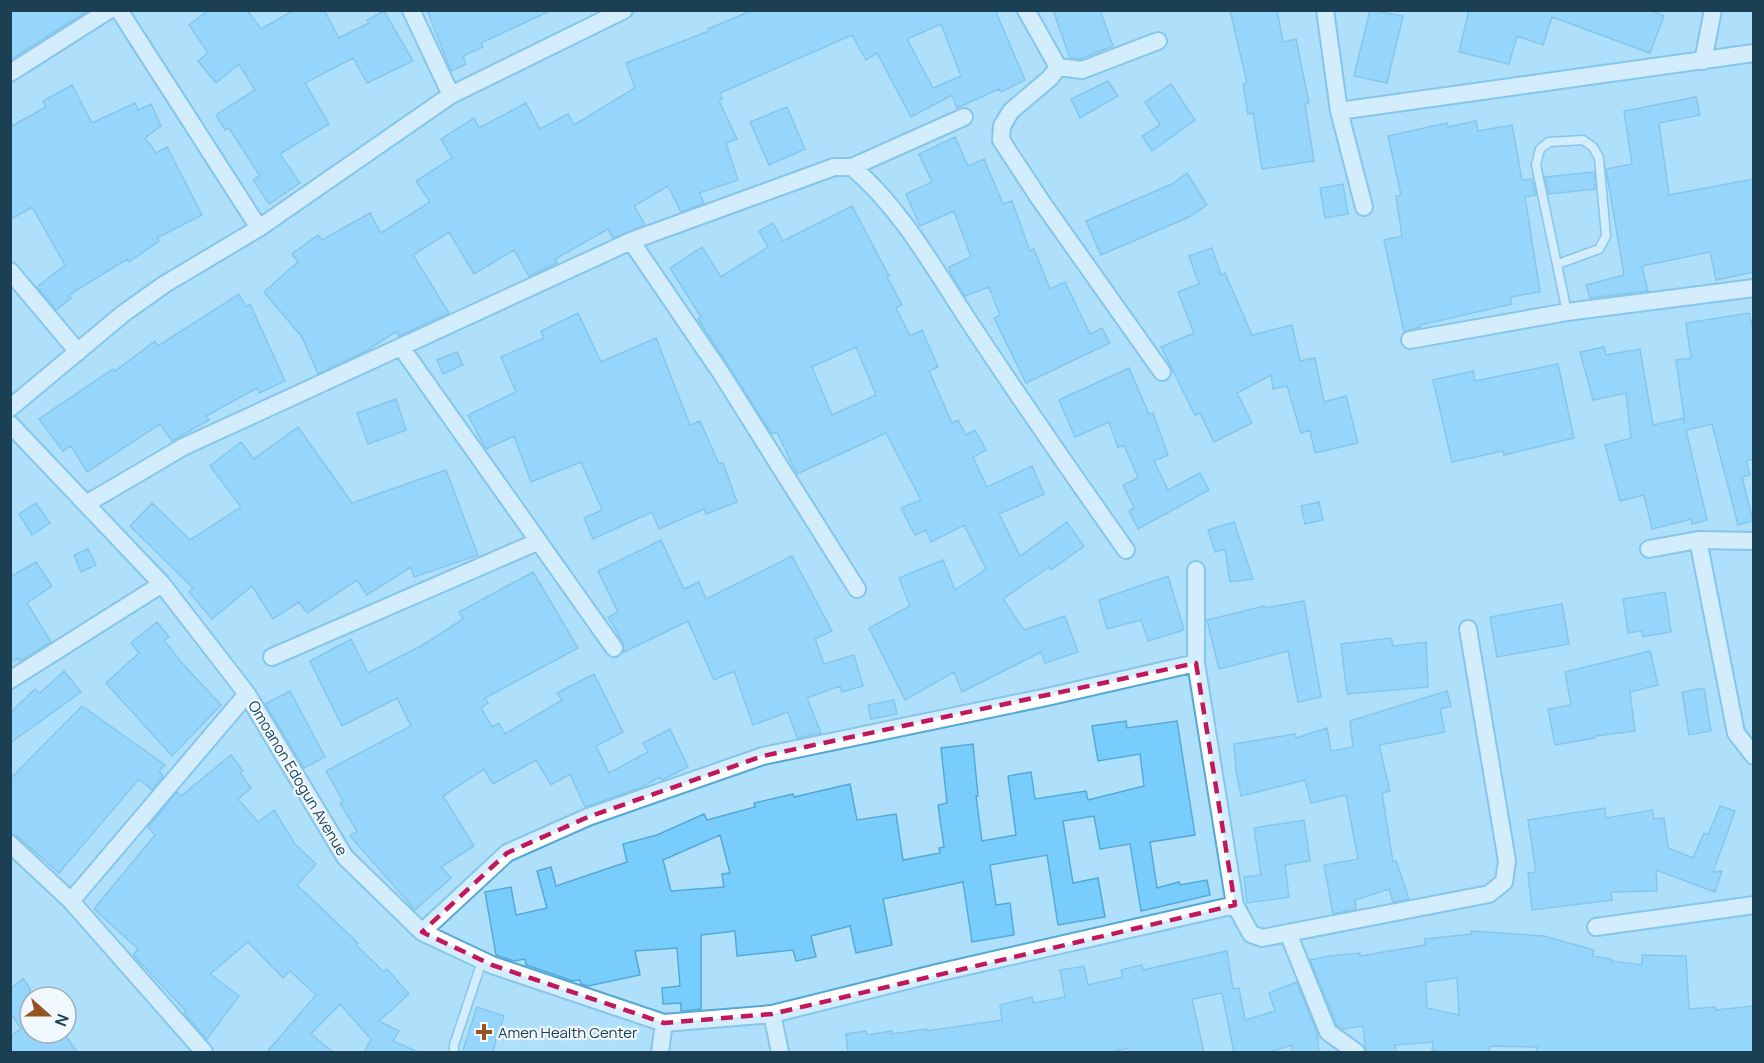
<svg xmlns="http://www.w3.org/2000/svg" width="1764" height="1063" font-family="Manrope,sans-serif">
<rect width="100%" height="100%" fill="#aedffb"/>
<path fill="#78cdfd" stroke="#54a9d7" stroke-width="1.5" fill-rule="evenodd" d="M10,10H89L10,60Z
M209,10H247L261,29L294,10H324L339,38L369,23L367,20L384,11L413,61L367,83L353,58L305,83L329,124L280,154L300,183L269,204L253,180L260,176L229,128L225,130L216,115L255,90L239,64L216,83L198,61L208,53L189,25Z
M427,10H552L481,43L483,47L463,56L466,64L451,71Z
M753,10H995L1025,80L1001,92L999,89L957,108L952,95L911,117L877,53L866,60L852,35L720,93L722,99L719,101L737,139L726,143L738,180L699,193L704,203L681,212L668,186L634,206L645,225L613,238L608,229L555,259L557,263L529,276L514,250L474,274L449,232L413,255L449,313L399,336L397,331L366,351L318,374L302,337L264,292L298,262L292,254L318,235L322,240L370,213L381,233L430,202L416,181L452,158L441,139L474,118L479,128L526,103L540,129L568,114L574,125L635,88L626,63L709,31L708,29ZM941,24L961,76L933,88L907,39Z
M1053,10H1100L1113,46L1080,59L1070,58Z
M1230,10H1277L1283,42L1296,39L1309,103L1305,104L1314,161L1262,169L1253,113L1248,114L1243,84L1247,83Z
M1370,10L1403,16L1387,83L1354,76Z
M1469,10H1649L1664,16L1650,53L1552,17L1543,45L1517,36L1509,64L1459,52Z
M1108,81L1118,96L1080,118L1071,99Z
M1171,84L1195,120L1152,151L1142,136L1160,125L1145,102Z
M72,85L92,123L135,103L138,110L151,104L161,126L145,138L156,153L167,147L202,215L157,238L159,241L129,262L127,259L69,295L71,298L56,310L37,287L65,265L32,207L10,220V127L46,107L43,101Z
M1696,97L1700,115L1659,123L1669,195L1754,179V272L1716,280L1710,252L1642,266L1648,291L1590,298L1586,285L1624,275L1606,169L1632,164L1624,111Z
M787,107L805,149L769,165L750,122Z
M1476,121L1478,131L1512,125L1522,180L1532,179L1536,195L1525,197L1540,292L1510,297L1512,304L1420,325V327L1404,332L1384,240L1402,236L1396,196L1401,195L1388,136L1447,123L1448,127Z
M955,137L968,166L984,159L1003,204L1012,201L1030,251L1034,249L1050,289L1065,282L1090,334L1102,328L1110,343L1026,383L994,318L1000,315L989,287L965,296L951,274L949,267L971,257L954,211L920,226L906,194L932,182L919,154Z
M1594,172L1595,189L1549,194L1545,177Z
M1187,173L1207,205L1189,217L1101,255L1086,221L1172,184Z
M1343,184L1348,214L1325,218L1320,188Z
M852,206L889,276L887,277L902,305L896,308L910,336L922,330L938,367L929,371L952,423L958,420L966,435L975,430L986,450L973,457L987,487L1032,466L1044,494L999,514L1020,556L1067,522L1084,546L1051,570L1049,567L1003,599L1024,630L1065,616L1078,652L1045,663L1041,652L962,692L954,672L905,700L869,628L910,606L899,578L943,560L955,590L986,569L964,525L931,542L926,530L915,535L901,508L921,500L886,433L797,474L777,432L772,434L698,319L701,317L670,268L702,247L721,277L768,247L759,231L773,223L783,241ZM856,347L876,395L832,415L812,367Z
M1212,248L1221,275L1225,273L1252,335L1292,325L1300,361L1315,358L1324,402L1346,396L1358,443L1315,453L1310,430L1301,433L1287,386L1273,389L1271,375L1237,393L1252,423L1214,442L1200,413L1195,415L1161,347L1194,333L1178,292L1199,284L1189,256Z
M239,294L246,307L250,304L285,381L259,393L257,388L206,416L209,420L172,441L160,424L87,472L71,446L63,451L39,419L113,369L115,371L155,341L158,346Z
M578,313L601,362L656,338L690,425L700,421L719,464L723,463L737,502L706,514L704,509L659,529L652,512L593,539L584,518L602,510L581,462L531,482L514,436L486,449L468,415L516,392L501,357L544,338L541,331Z
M1749,313L1754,333V459L1746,461L1750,475L1742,477L1753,521L1738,525L1712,424L1686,430L1707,520L1692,524L1691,519L1652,529L1644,495L1620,501L1605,445L1631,438L1626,393L1593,400L1580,352L1604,347L1606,355L1640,349L1653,425L1684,418L1685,424L1676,360L1691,358L1686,323Z
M457,352L463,365L443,374L437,360Z
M1558,364L1574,438L1504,455L1503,451L1452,462L1433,380L1473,371L1475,381Z
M1129,368L1149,414L1153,413L1168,455L1154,461L1168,490L1200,473L1209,490L1138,529L1129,511L1134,508L1123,485L1138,478L1124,445L1118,448L1109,422L1075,437L1059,400Z
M396,399L406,430L368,444L357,413Z
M298,427L352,503L446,470L478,555L414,577L411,567L367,595L357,580L307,613L299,602L273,619L252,586L212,619L189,592L193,588L130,526L152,503L190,540L241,507L210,466L241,442L254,459Z
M1319,502L1323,520L1305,524L1301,506Z
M36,503L50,523L32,535L19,514Z
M1234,522L1253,579L1230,582L1225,549L1215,552L1208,530Z
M661,540L684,589L699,582L706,599L792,556L832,631L815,639L824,664L854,655L863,686L842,692L840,686L807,698L821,733L797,738L788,712L753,725L734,671L714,680L688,621L624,652L623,642L608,617L618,612L598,571Z
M88,549L96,565L81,572L74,555Z
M36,562L52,586L27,603L51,642L20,661L18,658L10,663V577Z
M533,572L578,648L485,698L488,703L481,708L492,727L499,723L505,734L562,700L557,693L594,674L623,732L596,746L609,773L648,752L643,743L670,729L688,767L662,780L660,777L640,788L585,807L570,774L551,785L536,760L493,784L484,769L443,796L474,846L441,867L451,878L415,910L350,836L357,831L340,803L343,801L326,771L411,726L397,698L342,726L310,661L351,639L368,673L423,645L463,619L459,612Z
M1168,576L1184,630L1148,641L1141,620L1107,629L1099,600Z
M1665,592L1671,632L1643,637L1641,631L1628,633L1623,599Z
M1304,601L1321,697L1298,702L1288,651L1219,669L1207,620L1264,606L1265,608Z
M1562,604L1569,644L1497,657L1490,617Z
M157,622L169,637L164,640L181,662L221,705L172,756L106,683L139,653L131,643Z
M1391,638L1393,646L1426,642L1428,687L1347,694L1341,644Z
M1650,651L1658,685L1630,692L1635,731L1595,736V738L1555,745L1548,709L1571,705L1565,672Z
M64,671L81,692L10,743V713L35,689L40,693Z
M1704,688L1711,731L1689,735L1682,692Z
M290,691L325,757L304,768L265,704Z
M1447,691L1451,706L1440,709L1445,732L1379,745L1390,791L1382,793L1393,862L1396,861L1409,899L1393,902L1389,889L1355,900L1356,909L1333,914L1324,865L1358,859L1346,795L1311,803L1305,780L1241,796L1236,771L1234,744L1295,734L1296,738L1327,728L1331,751L1353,747L1350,721Z
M894,700L897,714L871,719L868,705Z
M82,706L165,765L159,771L163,776L152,790L139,779L59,873L17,836L10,834V779Z
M1126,721L1127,728L1177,721L1195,835L1150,842L1157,888L1179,882L1180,885L1207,880L1210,895L1141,911L1130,844L1100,849L1094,816L1063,821L1073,883L1098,878L1105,917L1058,925L1047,855L990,865L996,905L1010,903L1014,935L972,942L963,882L883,899L892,945L856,953L850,926L811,936L816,957L796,961L793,950L737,956L735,931L701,935V1009L681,1011V1003L663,1004L662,988L680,986L677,948L635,951L640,975L588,986L581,984L580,980L573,981L526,965L525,959L514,961L496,955L485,892L511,887L516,915L547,908L537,871L551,867L556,886L627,862L623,844L657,835L704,814L707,820L755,807L754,803L793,794L794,797L850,784L857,820L896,814L903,860L940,853L939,848L944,847L938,805L947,803L941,748L973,744L978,796H976L982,841L1016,835L1008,776L1031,772L1035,799L1086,791L1088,800L1144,786L1140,754L1098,761L1092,726ZM720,835L730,873L722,874L724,887L671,891L663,860Z
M231,755L243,771L240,773L251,788L238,799L258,822L274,810L295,844L316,864L297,885L358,943L356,945L384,972L387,969L409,994L379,1021L399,1031L393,1041L420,1053H364L371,1039L340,1004L311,1034L334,1053H266L316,995L290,971L283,978L248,942L210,974L239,996L207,1039L184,1013L186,1011L133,955L138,949L94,909L155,835L148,827L177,792L181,796Z
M1720,806L1735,811L1713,872L1722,871L1715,892L1656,870L1657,891L1611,892L1612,900L1532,910L1528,873L1536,872L1528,820L1605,808L1606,818L1653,810L1654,819L1664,818L1668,848L1693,858L1704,833L1708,835Z
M1304,820L1310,861L1285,865L1289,897L1247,903L1244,877L1261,875L1254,828Z
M1471,931L1544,936L1594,950L1592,956L1612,959L1611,961L1642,965V955L1686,956L1689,1009L1715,1007L1716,1010L1754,1006V1053H1536L1537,1047L1490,1046L1489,1053H1451L1432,1050L1433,1042L1395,1045L1396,1053H1366L1363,1026L1343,1029L1337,1025L1310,960L1329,956L1360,953V956L1425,945V939L1472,934ZM1457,978L1459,1015L1427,1008L1426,982Z
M1227,951L1233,989L1239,988L1245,1020L1275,1011L1269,993L1297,982L1317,1033L1319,1053H1292V1045L1267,1053H1234L1222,993L1192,999L1204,1053H1128V1048L1108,1053H848L846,1034L866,1031L867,1035L892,1031V1034L927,1029V1031L1002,1020L1000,1005L1032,997L1033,1003L1065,997L1060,970L1084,966L1088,985L1123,977L1121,970L1142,965L1143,970Z
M23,979L30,988V1033H64L78,1053H10V1037L21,1028L10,1013V989Z
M477,1007L504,1016L492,1053H462Z"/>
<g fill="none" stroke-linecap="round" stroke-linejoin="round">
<g stroke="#53a8d6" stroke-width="11">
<path id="service" d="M1558,264L1599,249L1606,236L1599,158L1593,147L1583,140L1549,142L1540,149L1536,165L1567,312
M454,1052V1045L482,961"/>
</g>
<g stroke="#53a8d6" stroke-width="20">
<path id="minor" d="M119,10L259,228
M411,10L451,95
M1026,10L1058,67
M1325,10L1339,111L1364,207
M1703,61L1713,10
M1058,67L1050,78L1011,111L1002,126L1001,140L1041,201L1162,372
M1058,67L1082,70L1158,41
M10,73L109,10
M1339,111L1754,53
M852,167C901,208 935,270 970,323C1021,400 1073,475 1126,550
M631,241L721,373L857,589
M10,271L78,352
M1410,340L1567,312L1754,288
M401,347L614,648
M10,408L124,313L165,284L259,228L451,95L624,10
M10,424L162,584L247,694L345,857L422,932L492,965L664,1023L772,1014L937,973L1235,905L1251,934L1262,938L1489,894L1504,882L1507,861L1468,629
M86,504L183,447L631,241L834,167H852L964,117
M1698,540L1736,733L1754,756
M1649,549L1698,540L1754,541
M1196,570V663L1235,905
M272,657L537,542
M10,680L162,584
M10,844L71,901L204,1052
M71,901L247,694
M1596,927L1754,905
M422,932L507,853L588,817L763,756L1047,697L1196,663
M1288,933L1328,1032L1356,1052
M772,1014L780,1052
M660,1052L664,1023"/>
</g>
<use href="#service" stroke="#fff" stroke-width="8"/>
<use href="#minor" stroke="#fff" stroke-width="16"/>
</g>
<path d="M0 0H1764V1063H0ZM1196,663L1235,905L772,1014L664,1023L492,965L422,932L507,853L588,817L763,756Z" fill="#aedffb" fill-opacity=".55" fill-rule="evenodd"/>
<path fill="none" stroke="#c2185b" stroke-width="4.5" stroke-dasharray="12 8" stroke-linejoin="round" d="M1196,663L1235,905L772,1014L664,1023L492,965L422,932L507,853L588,817L763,756Z"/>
<path fill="#955421" stroke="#f1f9fe" stroke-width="2" d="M481 1023h6v6h6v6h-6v6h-6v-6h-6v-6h6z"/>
<g text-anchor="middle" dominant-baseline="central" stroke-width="4.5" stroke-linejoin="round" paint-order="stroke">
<g font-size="15" fill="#1c4053" stroke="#f1f9fe">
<text transform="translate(298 778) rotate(59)">Omoanon Edogun Avenue</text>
</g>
<g font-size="15" fill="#1c4053" stroke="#f1f9fe" text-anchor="start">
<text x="498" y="1032">Amen Health Center</text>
</g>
</g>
<rect width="1764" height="1063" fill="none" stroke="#1c4053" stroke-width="24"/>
<g transform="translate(48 1015) rotate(111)"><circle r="28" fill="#f1f9fe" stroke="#9cafba" stroke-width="1.5"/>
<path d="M0-4.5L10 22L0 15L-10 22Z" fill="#955421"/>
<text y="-9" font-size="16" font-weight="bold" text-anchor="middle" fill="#1c4053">N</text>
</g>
</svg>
